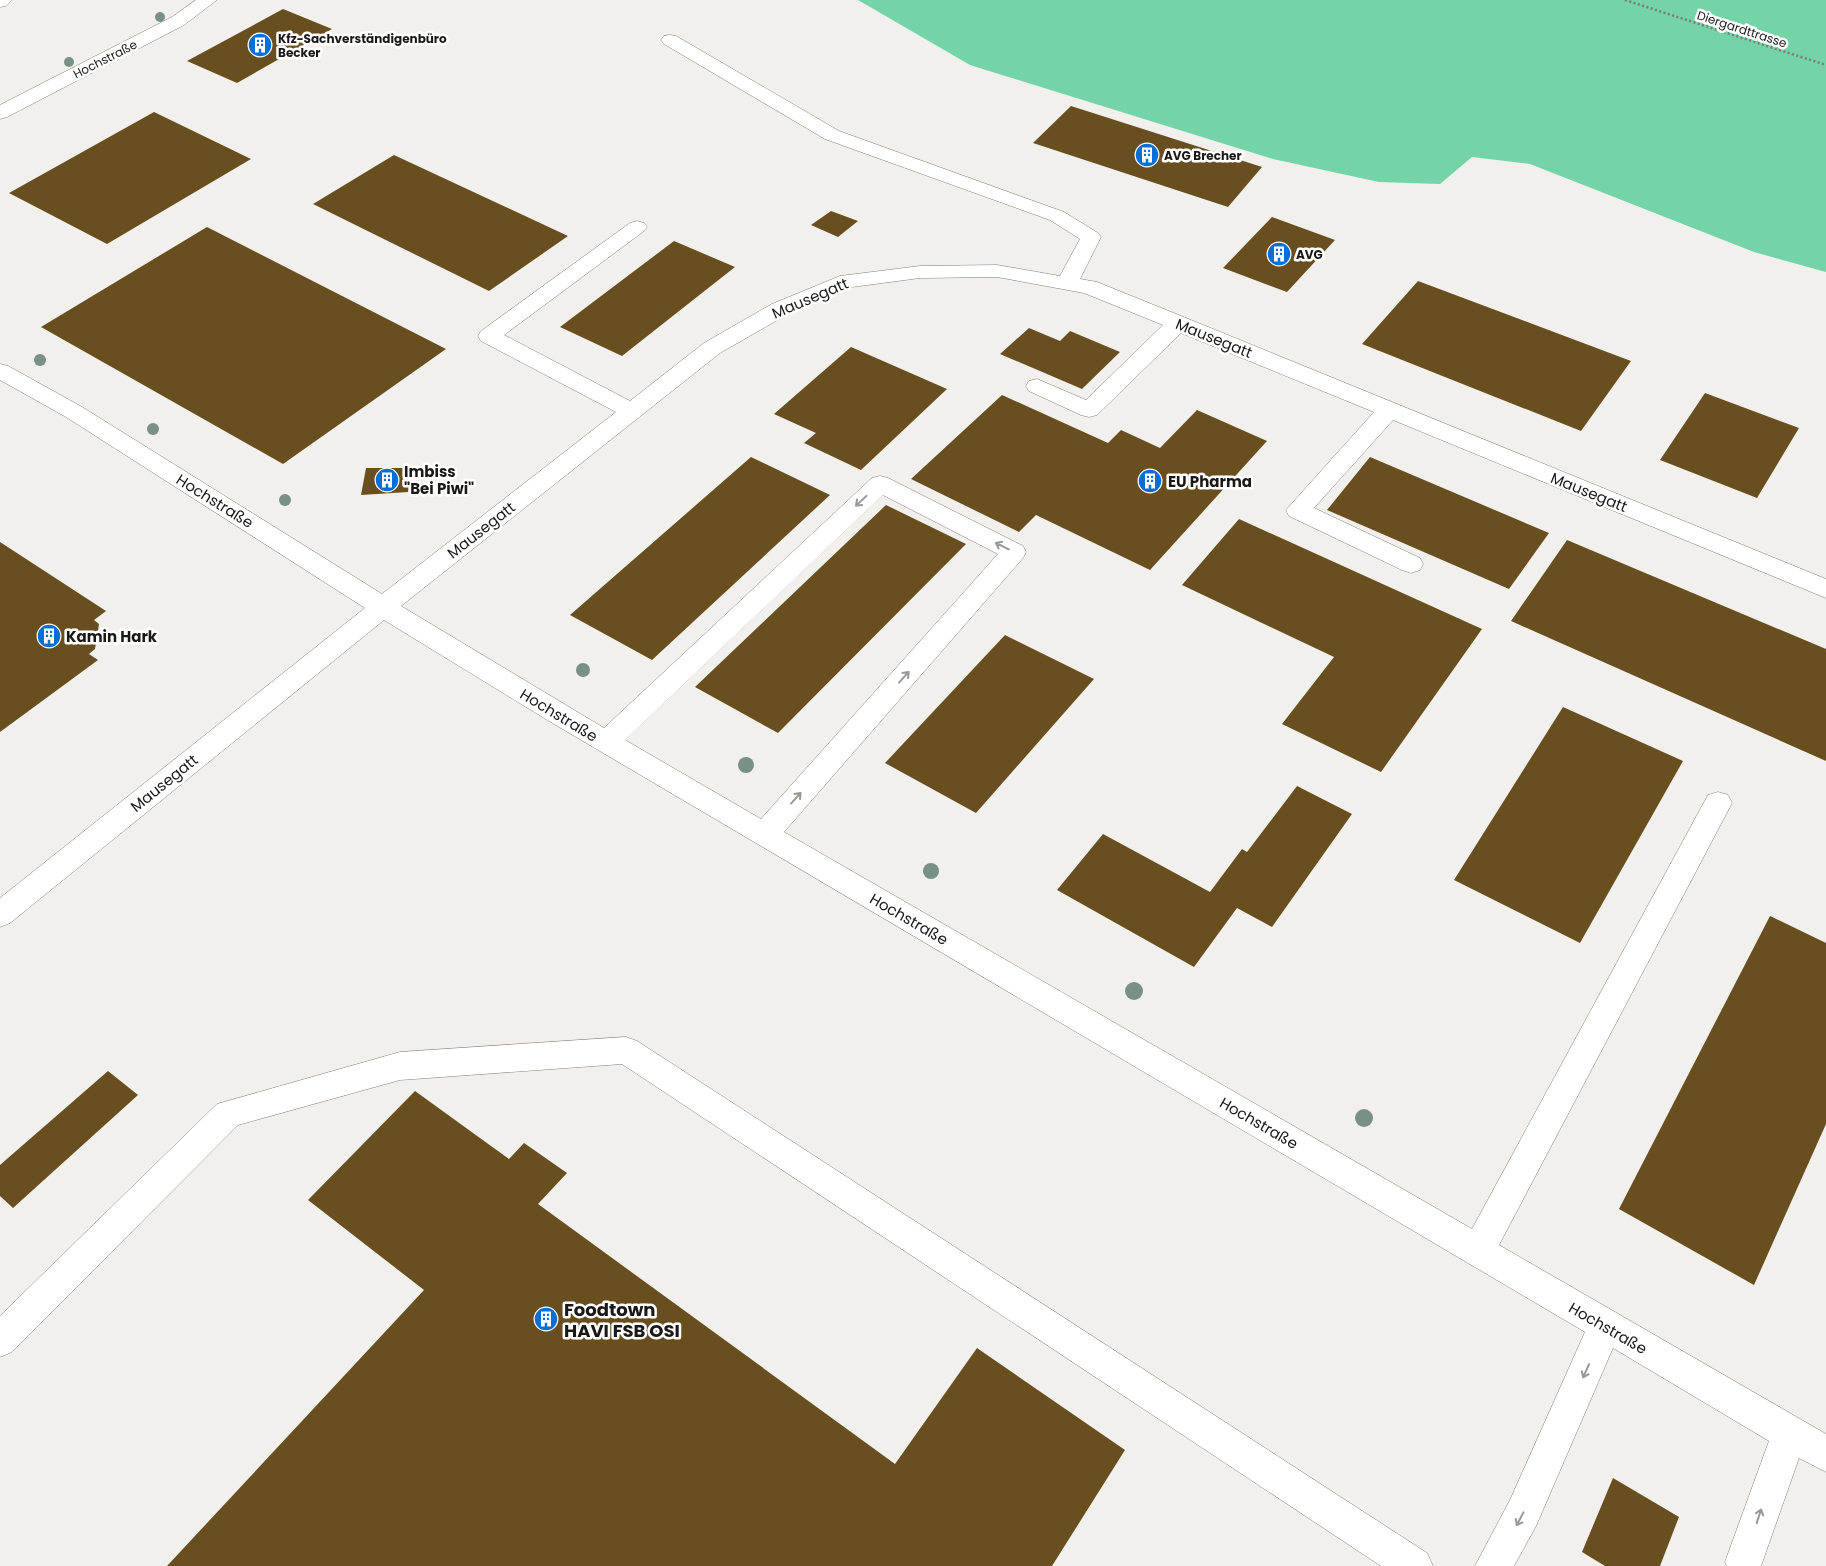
<svg xmlns="http://www.w3.org/2000/svg" width="1826" height="1566" font-family="Poppins,sans-serif">
<rect width="100%" height="100%" fill="#f1f0ec"/>
<path fill="#74d3a7" d="M858,0H1826V272L1754,252L1530,164L1472,157L1440,184L1379,182L1273,159L970,65Z"/>
<path fill="#694f20" d="M283,9L332,29L237,83L187,61Z
M1071,106L1262,167L1228,207L1033,143Z
M154,112L251,159L107,244L9,193Z
M394,155L568,236L489,291L313,204Z
M831,211L858,221L838,237L811,225Z
M1272,217L1335,240L1287,292L1223,268Z
M207,227L446,349L283,464L41,327Z
M674,241L735,267L622,356L560,327Z
M1418,281L1631,361L1581,431L1362,344Z
M1029,328L1060,341L1070,331L1120,352L1082,389L1000,354Z
M851,347L947,389L861,470L804,443L816,433L774,414Z
M1705,393L1799,428L1757,498L1660,460Z
M1002,395L1108,443L1121,430L1160,448L1197,410L1267,441L1150,570L1036,515L1019,532L911,479Z
M751,457L830,495L652,660L570,615Z
M1370,457L1549,533L1509,589L1327,510Z
M366,468H412L408,492L361,495Z
M886,505L966,544L778,733L695,687Z
M1239,519L1482,629L1381,772L1282,724L1334,657L1182,585Z
M1567,540L1826,649V761L1511,621Z
M0,542L106,611L94,620L99,624L95,649L89,654L98,660L0,732Z
M1005,635L1094,679L976,813L885,763Z
M1563,707L1683,761L1580,943L1454,880Z
M1297,786L1352,814L1272,927L1237,908L1194,967L1057,890L1103,834L1210,892L1242,849L1247,852Z
M1770,916L1826,943V1124L1754,1285L1619,1209Z
M108,1071L138,1095L13,1208L0,1196V1165Z
M415,1091L509,1159L524,1143L567,1173L538,1204L895,1464L977,1348L1125,1450L1052,1566H167L424,1290L308,1200Z
M1613,1478L1679,1517L1660,1566H1605L1582,1552Z"/>
<g fill="none" stroke-linecap="round" stroke-linejoin="round">
<g stroke="#807f7b" stroke-width="1">
<path id="minor" d="M0,0H12L6,6L0,7Z
M196,0H217L184,25L7,117L0,119V105L172,17Z
M670,35L676,36L839,131L1064,212L1098,233L1101,237L1080,279L1097,282L1186,318L1826,579V598L1393,420L1314,508L1420,558L1423,564L1420,570L1411,573L1402,570L1289,516L1286,510L1374,412L1181,333L1097,415L1089,417L1081,415L1029,391L1026,386L1029,381L1037,379L1086,400L1163,325L1084,293L997,277L920,278L852,287L788,314L720,353L401,606L604,728L872,478L880,476L888,478L1023,546L1026,552L1023,558L784,832L1472,1229L1708,795L1718,792L1728,795L1732,803L1499,1245L1826,1434V1472L1799,1458L1761,1566H1727L1725,1562L1769,1441L1613,1348L1536,1526L1514,1566H1475L1510,1500L1585,1332L549,721L384,620L10,923L0,927V898L365,608L66,417L0,380V364L8,366L82,407L382,594L616,412L481,341L478,336L481,331L630,223L637,221L644,223L647,227L644,231L504,335L630,401L704,343L772,304L840,276L920,266L997,265L1060,276L1080,239L1050,220L825,139L664,44L661,40L664,36ZM883,495L998,554L761,819L625,740Z
M626,1037L637,1041L1427,1553L1433,1566H1381L622,1064L400,1080L238,1125L12,1352L0,1357V1316L217,1104L400,1052Z"/>
</g>
<path stroke="#7b7a78" stroke-width="2.5" stroke-dasharray="2 2.5" stroke-linecap="butt" d="M1625,0L1826,65"/>
<use href="#minor" fill="#fff" fill-rule="evenodd"/>
</g>
<g fill="#799185">
<circle cx="160" cy="17" r="5"/>
<circle cx="69" cy="62" r="5"/>
<circle cx="40" cy="360" r="6"/>
<circle cx="153" cy="429" r="6"/>
<circle cx="285" cy="500" r="6"/>
<circle cx="583" cy="670" r="7"/>
<circle cx="746" cy="765" r="8"/>
<circle cx="931" cy="871" r="8"/>
<circle cx="1134" cy="991" r="9"/>
<circle cx="1364" cy="1118" r="9"/>
</g>
<defs><path id="oneway-shaft" d="M-6 0H5M1.5-3L5.5 0L1.5 3" fill="none" stroke-width="1.6" stroke-linecap="round" stroke-linejoin="round" transform="scale(1.25)"/></defs>
<g stroke="#989897">
<use href="#oneway-shaft" transform="translate(861 501) rotate(137)"/>
<use href="#oneway-shaft" transform="translate(1002 546) rotate(-153)"/>
<use href="#oneway-shaft" transform="translate(904 677) rotate(-48)"/>
<use href="#oneway-shaft" transform="translate(796 798) rotate(-48)"/>
<use href="#oneway-shaft" transform="translate(1586 1371) rotate(114)"/>
<use href="#oneway-shaft" transform="translate(1759 1516) rotate(-72)"/>
<use href="#oneway-shaft" transform="translate(1520 1519) rotate(118)"/>
</g>
<defs>
<g id="building-disc" transform="scale(1.25)"><circle r="9.5" fill="#066fd7" stroke="#fff"/><path d="M-4-6H4V6H1V3H-1V6H-4ZM-2.5-4.3h1.7v1.8h-1.7ZM.8-4.3h1.7v1.8H.8ZM-2.5-1h1.7V.8h-1.7ZM.8-1h1.7V.8H.8Z" fill="#fff"/></g>
</defs>
<g fill-rule="evenodd">
<use href="#building-disc" x="260" y="45"/>
<use href="#building-disc" x="1147" y="155"/>
<use href="#building-disc" x="1279" y="254"/>
<use href="#building-disc" x="387" y="480"/>
<use href="#building-disc" x="1150" y="481"/>
<use href="#building-disc" x="49" y="636"/>
<use href="#building-disc" x="546" y="1319"/>
</g>
<g text-anchor="middle" dominant-baseline="central" stroke-width="5" stroke-linejoin="round" paint-order="stroke">
<g font-size="12" fill="#1a1918" stroke="#fff">
<text transform="translate(1742 29) rotate(18)">Diergardttrasse</text>
<text transform="translate(105 59) rotate(-27)">Hochstraße</text>
</g>
<g font-size="12" font-weight="bold" fill="#1a1918" stroke="#fff" text-anchor="start">
<text x="278" y="38">Kfz-Sachverständigenbüro<tspan x="278" dy="14">Becker</tspan></text>
<text x="1164" y="155">AVG Brecher</text>
<text x="1296" y="254">AVG</text>
</g>
<g font-size="15" fill="#1a1918" stroke="#fff">
<text transform="translate(810 298) rotate(-23)">Mausegatt</text>
<text transform="translate(1214 338) rotate(22)">Mausegatt</text>
<text transform="translate(1589 492) rotate(22)">Mausegatt</text>
<text transform="translate(215 501) rotate(32)">Hochstraße</text>
<text transform="translate(481 530) rotate(-38)">Mausegatt</text>
<text transform="translate(559 715) rotate(31)">Hochstraße</text>
<text transform="translate(164 783) rotate(-39)">Mausegatt</text>
<text transform="translate(909 919) rotate(30)">Hochstraße</text>
<text transform="translate(1259 1123) rotate(30)">Hochstraße</text>
<text transform="translate(1608 1328) rotate(30)">Hochstraße</text>
</g>
<g font-size="15" font-weight="bold" fill="#1a1918" stroke="#fff" text-anchor="start">
<text x="404" y="471">Imbiss<tspan x="404" dy="17">"Bei Piwi"</tspan></text>
<text x="1168" y="481">EU Pharma</text>
<text x="66" y="636">Kamin Hark</text>
</g>
<g font-size="18" font-weight="bold" fill="#1a1918" stroke="#fff" text-anchor="start">
<text x="564" y="1309">Foodtown<tspan x="564" dy="21">HAVI FSB OSI</tspan></text>
</g>
</g>
</svg>
